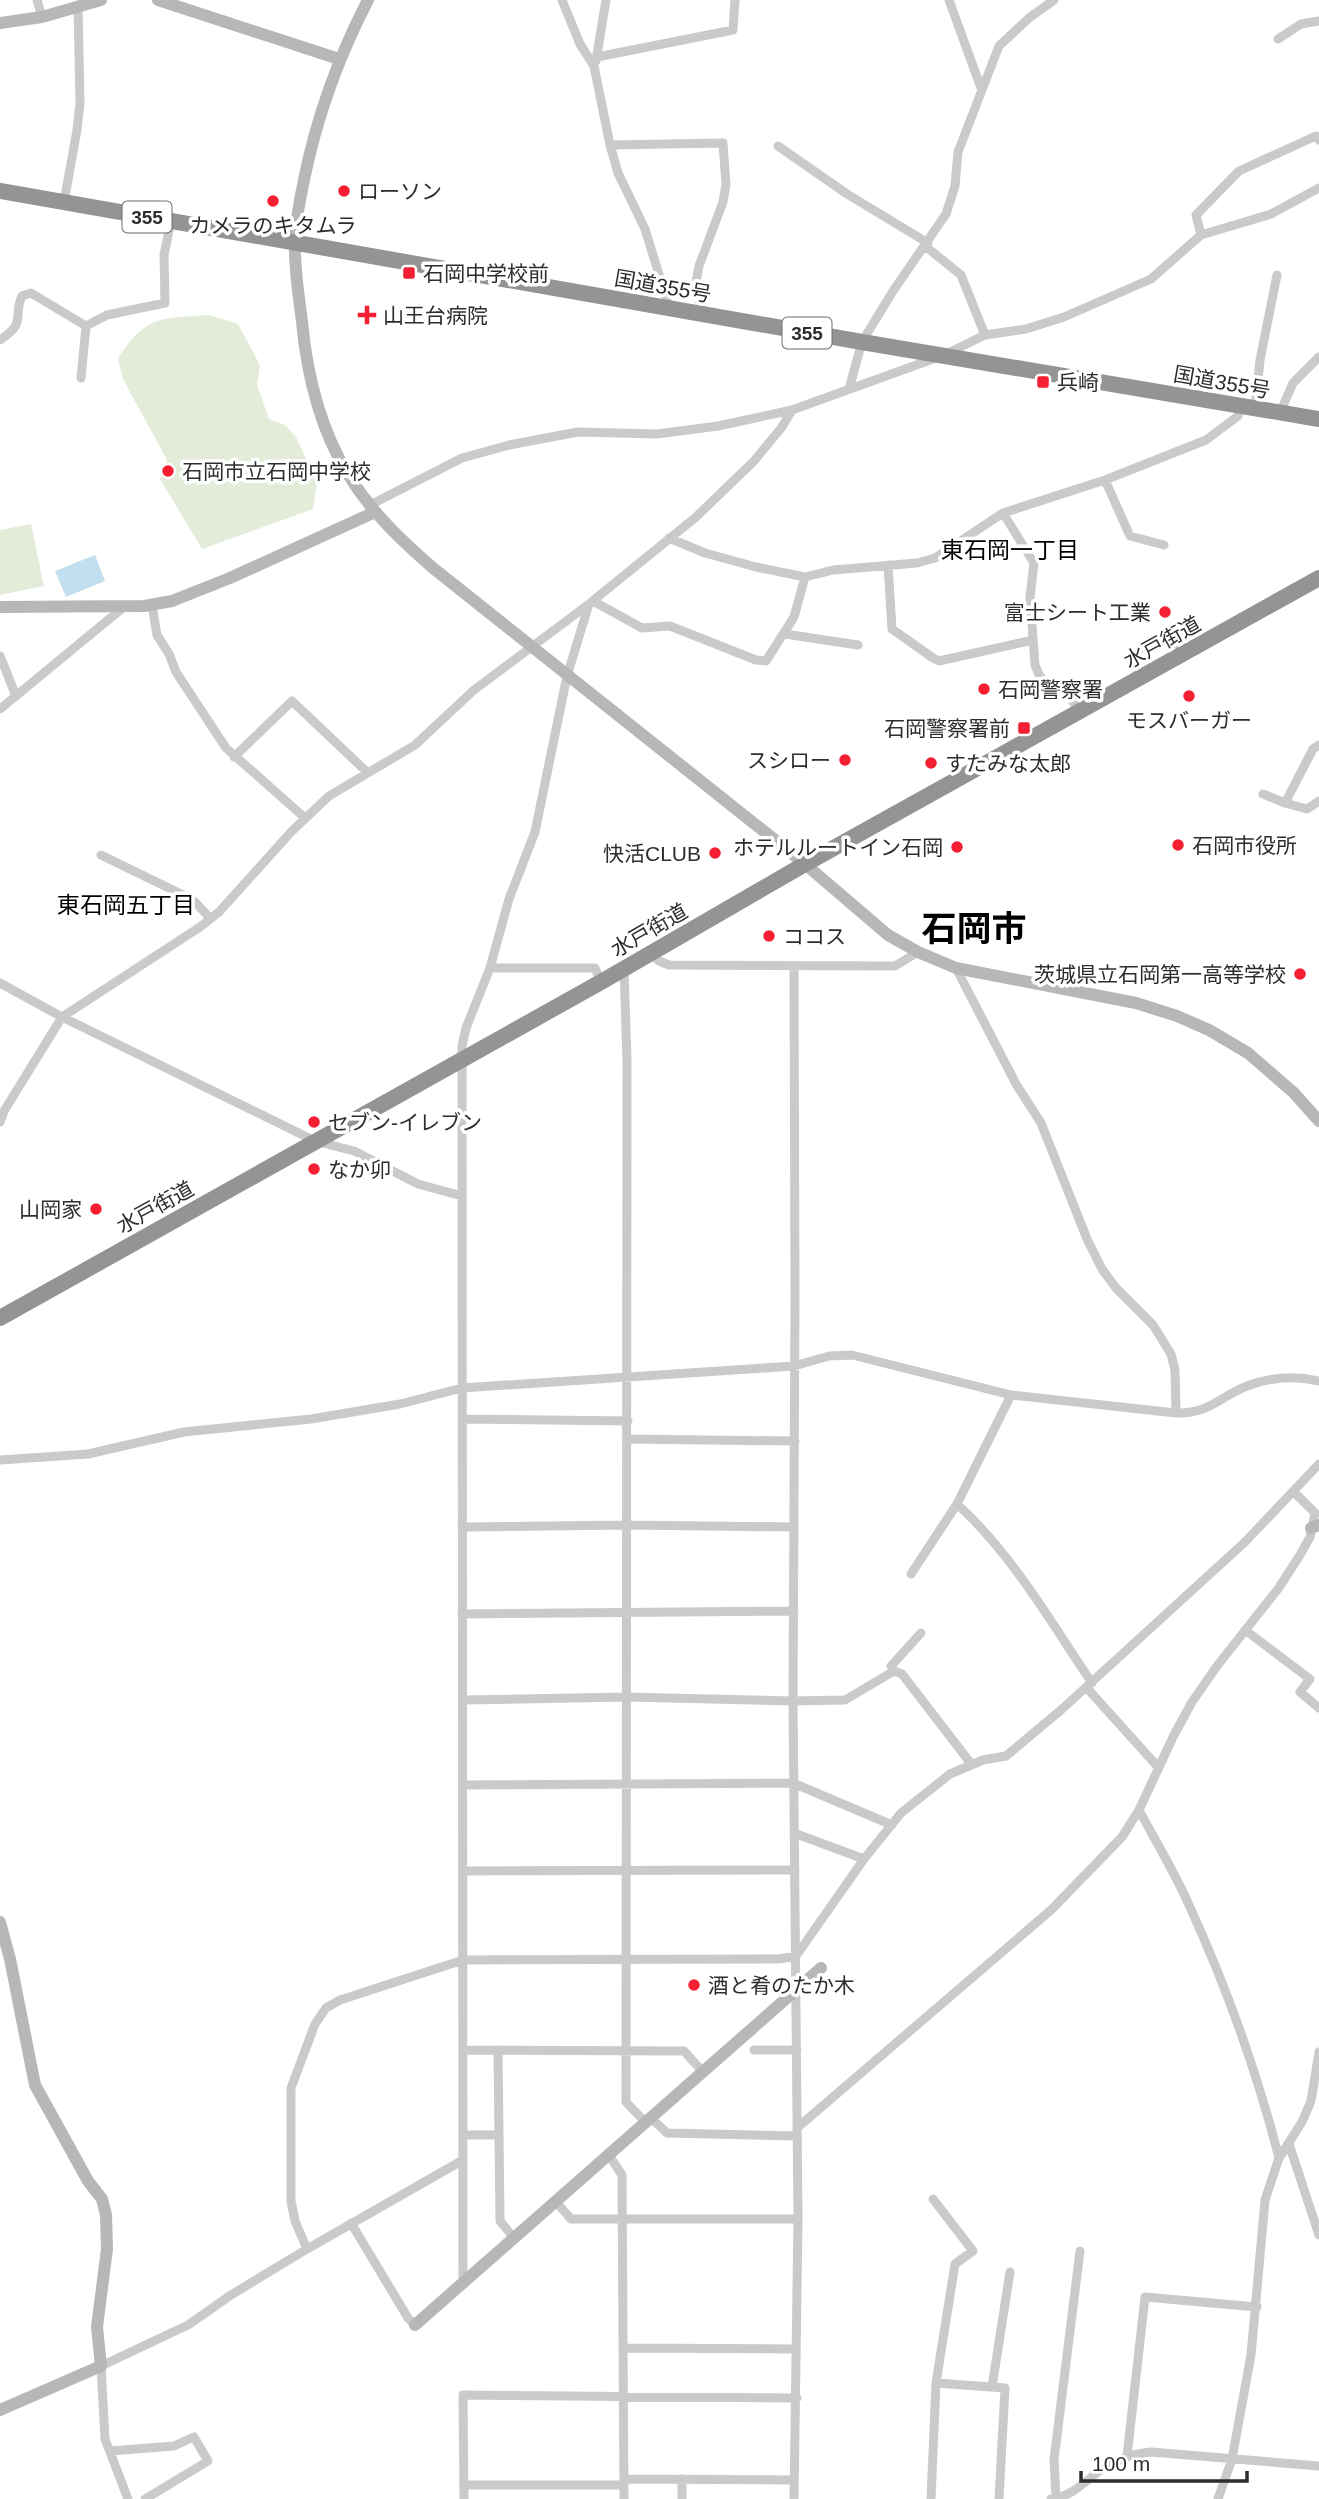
<svg xmlns="http://www.w3.org/2000/svg" width="1319" height="2499" font-family="Arial,'Noto Sans JP',sans-serif">
<rect width="100%" height="100%" fill="#fff"/>
<path fill="#e3ecd9" d="M209,315L238,324L260,365L257,385L269,419L285,425L296,437L317,482L313,509L202,549L160,479L167,460L123,379L118,359C146,315 161,318 209,315Z
M31,524L44,586L0,595V530Z"/>
<path fill="#c3deee" d="M95,555L105,581L66,597L55,571Z"/>
<g fill="none" stroke-linecap="round" stroke-linejoin="round">
<path stroke="#cacaca" stroke-width="9" d="M37,0L42,17
M562,0L580,44L594,66L610,145L618,173L645,229L669,307
M949,0L981,88
M1278,39L1301,24L1319,21
M597,57L733,30L735,0
M596,61L606,0
M610,145L723,143L726,184L723,202L699,266L696,282L702,314
M778,146L847,194L928,243
M64,202L77,130L80,103L78,6
M1201,235L1196,215L1239,171L1316,136L1319,140
M925,246L961,275L985,335
M86,326L107,315L165,303L164,255L171,221
M0,340C28,321 12,318 22,296L31,293L86,326
M81,378L86,326
M849,389L862,342L893,291L946,214L955,186L958,152L999,46L1029,18L1054,0
M1255,409L1260,360L1277,275
M1280,413L1293,383L1319,357
M1105,480L1130,536L1164,545
M370,505L462,458L509,445L578,432L657,434L718,426L792,410L944,355L985,335L1026,329L1064,317L1151,279L1201,235L1271,214L1319,188
M1003,513L1034,563L1030,597L1035,665L1040,677L1071,699L1080,712
M669,538L705,553L756,567L805,577L833,570L917,563L935,558L1003,513L1105,480L1206,440L1238,416L1241,407
M888,565L892,629L933,658L939,661L1033,640
M593,601L642,628L670,626L756,660L766,661L794,617L805,577
M152,605L157,635L169,654L176,672L226,748L305,818
M785,634L858,645
M0,656L16,696
M1143,677L1134,661L1137,651L1171,632L1184,654
M0,709L125,606
M234,757L292,701L368,773
M1263,794L1285,803L1313,749L1319,745
M1285,803L1307,809L1319,801
M101,855L179,893L196,903L210,918
M651,953L659,961L669,965L895,966L918,952
M490,968H595L601,982
M624,968L627,1061L626,2102L646,2123
M956,968L1016,1084L1041,1123L1087,1239L1102,1269L1116,1288L1153,1325L1171,1354L1175,1370L1176,1413
M0,983L62,1017L315,1141L354,1151L418,1184L462,1196
M0,1122L4,1111L62,1017L200,927L219,912L291,832L329,796L415,745L474,690L589,604L696,517L754,461L782,427L792,410
M462,1419L628,1421
M627,1439L795,1441
M0,1460L88,1454L184,1432L311,1419L400,1404L462,1388L794,1366L829,1356L852,1355L1011,1395L1176,1413C1209,1414 1219,1397 1247,1386C1270,1377 1296,1376 1319,1381
M957,1504C1012,1554 1050,1621 1092,1683
M462,1527L626,1525L794,1527
M911,1574L957,1504L1011,1395
M462,1614L794,1611
M1245,1630L1310,1679L1300,1692L1319,1708
M894,1671L891,1666L921,1633
M1086,1687L1158,1767
M463,1700L626,1697L793,1701L845,1700L894,1671L902,1674L972,1765
M463,1785L793,1783L892,1825
M1139,1810C1156,1842 1175,1873 1189,1905C1226,1986 1257,2072 1279,2158
M794,1833L864,1859
M463,1871L795,1870
M463,2050L684,2051L703,2072
M498,2050L500,2221L514,2238
M754,2050H797
M651,2118L667,2133L797,2136
M797,2128L1051,1910L1122,1837L1139,1810L1174,1735L1192,1702L1217,1666L1278,1589L1300,1555L1310,1537L1315,1513L1294,1492
M463,2135H498
M1289,2144L1319,2235
M609,2155L622,2175L624,2499
M933,2199L973,2251L955,2264L936,2383
M556,2202L571,2219H798
M351,2223L408,2318L415,2325
M307,2249L295,2221L291,2201V2088L315,2024L326,2008L340,2000L463,1960L779,1959L796,1956L864,1859L901,1813L950,1774L983,1760L1006,1756L1061,1710L1245,1542L1319,1464
M463,2283L462,1046L466,1028L490,968L509,899L535,832L567,676L589,604
M624,2348L796,2349
M992,2387L1010,2272
M110,2451L174,2446L194,2437L208,2461L145,2499
M1127,2456L1145,2297L1257,2307
M625,2479L794,2480
M464,2485H624
M1056,2498L1054,2460L1080,2251
M128,2499L105,2439L101,2366L188,2325L231,2295L307,2249L463,2160
M464,2499L463,2395L797,2398
M682,2499V2479
M794,2499L798,2219L793,1701L795,1297L794,966
M931,2499L936,2383L1005,2388L999,2499
M1051,2499C1072,2496 1082,2484 1098,2472C1114,2460 1131,2454 1151,2452L1319,2466
M1218,2499L1232,2459L1251,2355L1265,2200L1279,2158L1302,2122L1311,2101L1319,2052"/>
<path stroke="#b7b7b7" stroke-width="12" d="M158,0L339,59
M368,0C338,58 317,115 304,180C300,200 295,222 295,243C294,269 299,296 302,322C307,374 320,429 348,474C370,511 401,540 433,568L805,864L888,935L918,952L956,968L1136,1003L1177,1016L1209,1030L1248,1053L1294,1093L1319,1121
M0,23L42,17L101,0
M0,607L144,606L172,601L230,578L375,512
M1311,1528L1319,1525
M0,1922L10,1959L35,2085L88,2181L102,2199L106,2215L107,2249L97,2327L101,2366L0,2410
M415,2325L821,1968"/>
<path stroke="#949494" stroke-width="16" d="M0,191L862,342L1319,419
M0,1318L601,982L805,864L1319,578"/>
</g>
<g fill="#f41f32" stroke="#fff" stroke-width="2.5">
<circle cx="344" cy="191" r="7"/>
<circle cx="273" cy="201" r="7"/>
<rect x="402" y="266" width="14" height="14" rx="3.5"/>
<path d="M363.5 304.5h7v7h7v7h-7v7h-7v-7h-7v-7h7z"/>
<rect x="1036" y="375" width="14" height="14" rx="3.5"/>
<circle cx="168" cy="471" r="7"/>
<circle cx="1165" cy="612" r="7"/>
<circle cx="984" cy="689" r="7"/>
<circle cx="1189" cy="696" r="7"/>
<rect x="1017" y="721" width="14" height="14" rx="3.5"/>
<circle cx="845" cy="760" r="7"/>
<circle cx="931" cy="763" r="7"/>
<circle cx="1178" cy="845" r="7"/>
<circle cx="957" cy="847" r="7"/>
<circle cx="715" cy="853" r="7"/>
<circle cx="769" cy="936" r="7"/>
<circle cx="1300" cy="974" r="7"/>
<circle cx="314" cy="1122" r="7"/>
<circle cx="314" cy="1169" r="7"/>
<circle cx="96" cy="1209" r="7"/>
<circle cx="694" cy="1985" r="7"/>
</g>
<g text-anchor="middle" dominant-baseline="central" stroke-width="7" stroke-linejoin="round" paint-order="stroke">
<g fill="#fff" stroke="#6c6c6c" stroke-width="2">
<rect x="122.5" y="201.5" width="49" height="31" rx="5"/>
<rect x="782.5" y="317.5" width="49" height="31" rx="5"/>
</g>
<g font-size="19" font-weight="bold" fill="#2d2d2d">
<text x="147" y="217">355</text>
<text x="807" y="333">355</text>
</g>
<g font-size="21" fill="#2d2d2d" stroke="#fff" text-anchor="start">
<text x="358" y="191">ローソン</text>
<text x="273" y="225" text-anchor="middle">カメラのキタムラ</text>
<text x="423" y="273">石岡中学校前</text>
<text x="383" y="315">山王台病院</text>
<text x="1057" y="382">兵崎</text>
<text x="182" y="471">石岡市立石岡中学校</text>
<text x="1151" y="612" text-anchor="end">富士シート工業</text>
<text x="998" y="689">石岡警察署</text>
<text x="1189" y="720" text-anchor="middle">モスバーガー</text>
<text x="1010" y="728" text-anchor="end">石岡警察署前</text>
<text x="831" y="760" text-anchor="end">スシロー</text>
<text x="945" y="763">すたみな太郎</text>
<text x="1192" y="845">石岡市役所</text>
<text x="943" y="847" text-anchor="end">ホテルルートイン石岡</text>
<text x="701" y="853" text-anchor="end">快活CLUB</text>
<text x="783" y="936">ココス</text>
<text x="1286" y="974" text-anchor="end">茨城県立石岡第一高等学校</text>
<text x="328" y="1122">セブン-イレブン</text>
<text x="328" y="1169">なか卯</text>
<text x="82" y="1209" text-anchor="end">山岡家</text>
<text x="708" y="1985">酒と肴のたか木</text>
</g>
<g font-size="21" fill="#2d2d2d" stroke="#fff">
<text transform="translate(663 286) rotate(10)">国道355号</text>
<text transform="translate(1222 382) rotate(10)">国道355号</text>
<text transform="translate(1162 642) rotate(-29)">水戸街道</text>
<text transform="translate(649 930) rotate(-30)">水戸街道</text>
<text transform="translate(155 1207) rotate(-29)">水戸街道</text>
</g>
<g font-size="23" fill="#000" stroke="#fff">
<text x="1010" y="550">東石岡一丁目</text>
<text x="126" y="905">東石岡五丁目</text>
</g>
<g font-size="35" font-weight="bold" fill="#000" stroke="#fff">
<text x="974" y="928">石岡市</text>
</g>
</g>
<path d="M1081 2471v10h166v-10" fill="none" stroke="#2d2d2d" stroke-width="3.5"/>
<text x="1092" y="2471" font-size="21" fill="#2d2d2d" stroke="#ffffff" stroke-width="5" paint-order="stroke">100 m</text>
</svg>
